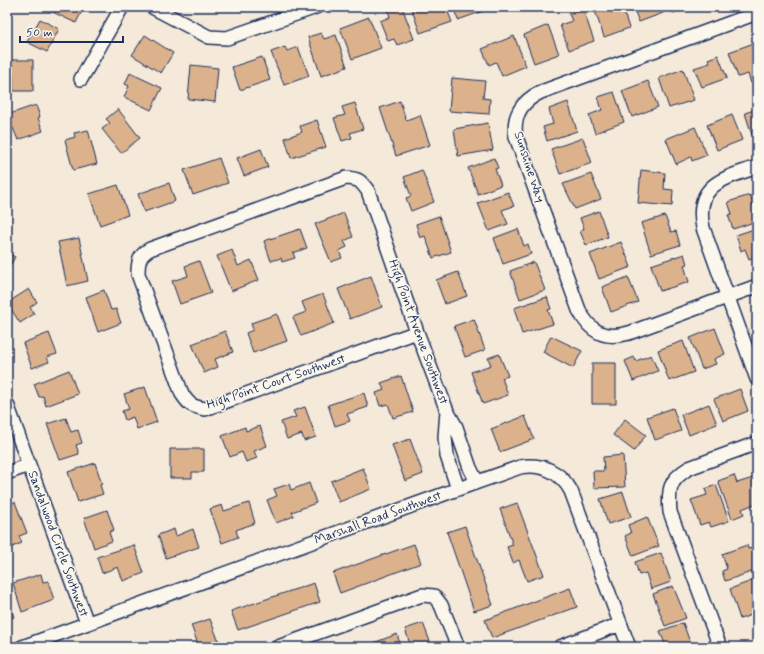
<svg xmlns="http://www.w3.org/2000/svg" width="764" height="654" font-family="Mynerve,sans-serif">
<rect width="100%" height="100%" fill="#f5e9d9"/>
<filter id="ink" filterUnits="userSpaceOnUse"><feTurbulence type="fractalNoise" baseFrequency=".025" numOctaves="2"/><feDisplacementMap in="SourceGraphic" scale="8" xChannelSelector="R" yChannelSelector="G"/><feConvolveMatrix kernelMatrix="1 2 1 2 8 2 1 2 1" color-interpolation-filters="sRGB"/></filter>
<g filter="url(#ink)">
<path fill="#dbb28c" stroke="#1b2f5e" d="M47,7H84L76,23L46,9Z
M395,7H402L414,39L397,45L394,39L388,41L380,21L390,17L388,10Z
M411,7H446L452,22L420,33Z
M453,7H485L486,10L458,20Z
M606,7H622L629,28L604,37L595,11Z
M633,7H661L663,13L639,22Z
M671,7H689L673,13Z
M583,9L594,41L569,50L560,25L572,21L569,14Z
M369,17L381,48L352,59L340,28Z
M40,19L59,29L47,52L27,42Z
M548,25L559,54L534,63L524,35Z
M321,33L324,39L336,35L347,67L321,76L308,37Z
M145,35L173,53L161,73L132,55Z
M514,36L526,66L502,76L496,62L489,65L482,49Z
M754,43L757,52V80L751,83L748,74L738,77L729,52Z
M285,47L287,51L298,47L309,76L284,85L271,52Z
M718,55L727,78L702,87L694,68L710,63L708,59Z
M262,57L270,80L240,90L232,67Z
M7,60H33V91H13V75H8Z
M191,65L218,68L215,102L188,99Z
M683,69L694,100L669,108L659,78Z
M130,73L162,88L151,110L124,97L129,86L125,84Z
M452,78L485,81L483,98L490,99L489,114L449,111Z
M648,81L658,107L632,117L622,91Z
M614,92L624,122L595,133L589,115L602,110L598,97Z
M400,101L406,120L420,115L430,145L396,156L380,108Z
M568,102L577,131L547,141L543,127L553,124L549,109Z
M355,103L363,129L350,133L352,138L342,141L334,118L345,115L342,107Z
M36,105L40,117L38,118L43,131L18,140L13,128L8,130L7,115Z
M118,109L140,138L121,153L102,129L110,123L106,119Z
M757,109V136L753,138L745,113Z
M732,115L742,140L717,150L707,125Z
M317,120L326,147L291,158L285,138L302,132L300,126Z
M488,123L493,150L458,156L454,129Z
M695,127L707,155L692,161L691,157L676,164L666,139Z
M88,130L97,164L73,170L65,140L75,137L74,133Z
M583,138L592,163L560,174L551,149Z
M261,149L268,167L244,176L237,158Z
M219,158L228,183L193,195L184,170Z
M494,158L498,168L495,169L501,185L478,194L468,168Z
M422,170L434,202L411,211L406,198L411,196L404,177Z
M641,170L665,173L664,189L673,190L672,206L638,203Z
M591,174L601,199L575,209L563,184Z
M169,183L175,201L144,212L138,194Z
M118,185L128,215L100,225L89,194Z
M508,192L514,206L502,210L508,224L489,231L478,203Z
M750,195L757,215V221L733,229L728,215L732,214L728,202Z
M599,211L608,237L586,245L580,231L584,229L580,218Z
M344,213L353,237L344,241L347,247L339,251L342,258L331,262L315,224Z
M439,216L451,252L433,258L425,236L420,238L416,224Z
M665,216L671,232L676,231L680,245L651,254L641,223Z
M757,228V256L749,259L745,249L741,251L736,235Z
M300,229L307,248L293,253L295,258L282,262L281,258L271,261L264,241Z
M518,229L524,246L528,244L531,254L503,264L494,238Z
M79,238L88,281L67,286L58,242Z
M621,242L631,267L599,279L590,254Z
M232,250L238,266L251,260L259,280L231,291L217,256Z
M7,253L15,257L7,271Z
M684,254L687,264L684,265L689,282L660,291L651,265Z
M199,261L211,293L180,304L172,281L188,276L185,266Z
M534,262L545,290L520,299L510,271Z
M458,272L467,296L445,304L436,280Z
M371,276L382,307L350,319L338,289Z
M628,277L638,302L611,312L602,287Z
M29,289L37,302L30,307L34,314L20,323L7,303Z
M104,290L111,310L116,309L121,323L98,332L86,297Z
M323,294L334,323L301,336L293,317L306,312L302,302Z
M547,297L551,309L548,310L553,324L522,334L514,308Z
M277,314L287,341L253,353L246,333L253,330L251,323Z
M474,319L485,350L465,357L454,326Z
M715,328L725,354L714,359L716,364L702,369L690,338Z
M225,331L233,352L215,359L218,367L204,373L192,344Z
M49,333L57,354L47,357L49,362L32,368L23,343Z
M551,336L582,351L573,368L543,352Z
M683,341L694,372L669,381L658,350Z
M499,354L508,376L502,378L508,395L483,404L471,372L491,365L488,358Z
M651,355L658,371L633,381L625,361L634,357L636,361Z
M592,363H616V404H592Z
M69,370L78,394L46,406L43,396L39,397L34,384Z
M401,376L413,412L393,418L388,404L380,406L376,393L384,390L381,383Z
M145,387L157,422L137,429L133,417L125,420L122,411L129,409L124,394Z
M740,389L748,411L723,421L714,399Z
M364,393L368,407L347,414L350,421L335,426L328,405Z
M709,404L717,424L689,435L681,415Z
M305,407L316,437L304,441L302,434L287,439L281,422L296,417L293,411Z
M673,408L681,431L655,440L647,417Z
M525,416L534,439L500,452L491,429Z
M66,418L71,432L78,430L82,443L76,445L79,454L60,460L47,424Z
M625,419L646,435L634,451L613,435Z
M260,426L267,446L254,451L257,458L246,462L242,452L230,457L222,436L245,427L246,431Z
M410,439L423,474L405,481L392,445Z
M170,449H204V472H192V478H170Z
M623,455L625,487L594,488L593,471H604L603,457Z
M95,463L102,484L100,485L103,494L78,502L68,472Z
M363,468L371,489L339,502L331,481Z
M734,475L737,483L753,478L757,490V503L742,509L744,514L732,519L718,481Z
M309,483L316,503L292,512L294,516L276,523L267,500L277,496L274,489L289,484L291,490Z
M716,485L729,521L711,527L709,522L700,525L691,500L707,495L705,489Z
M623,492L631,517L608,524L600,499Z
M15,502L27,533L19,536L22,543L7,549V505Z
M249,503L255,523L236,530L238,537L222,543L210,509L222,505L224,511Z
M517,503L544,575L527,581L519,560L513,563L507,547L513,545L500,509Z
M107,510L114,530L109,532L112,541L94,548L84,518Z
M647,517L659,546L633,556L625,536L631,533L628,525Z
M465,526L493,605L474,611L447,532Z
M174,529L176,536L193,529L199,547L166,558L158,535Z
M414,544L421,563L340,593L333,573Z
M134,545L144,573L123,581L118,567L102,573L97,557Z
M747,545L748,549L756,547L757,570L725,581L722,571L727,569L722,554Z
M661,553L671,582L651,589L646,573L639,575L635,562Z
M41,574L43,582L48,581L54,600L22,612L13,583Z
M754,580L757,588V596L752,598L757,613L740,619L730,589Z
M314,583L320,602L238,630L231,611Z
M673,586L686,618L665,626L653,594Z
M570,588L577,607L492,638L485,620Z
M7,598L14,617L7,619Z
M210,619L221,647H199L191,625Z
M423,623L432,647H411L405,629Z
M683,623L691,645L694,644L695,647H666L660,631Z
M397,634L401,647H363Z"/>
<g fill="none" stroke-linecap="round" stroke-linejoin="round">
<g stroke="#1b2f5e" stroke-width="16">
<path id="street" d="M152,7L209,37L227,38L316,7
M757,13L541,92C522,101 512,116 516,137L579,310C590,332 604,340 629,333L757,286
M81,79L122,7
M757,167C723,179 694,184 703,228L757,379
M417,332L205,409C192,406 190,406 182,394L138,274C138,262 139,255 150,249L346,178C359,179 360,180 368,191L417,332L447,411L456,427L470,468L477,482
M7,404L29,465L7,473
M447,411L445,437L447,456L458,489
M29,465L87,623
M22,647L458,489L520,467C542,463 561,472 571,491L629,647
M278,647L422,595L434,596L441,605L458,647
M560,647L620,624
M720,647L670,512C668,490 669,480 689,468L757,443"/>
</g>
<use href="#street" stroke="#fbf7ec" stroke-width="13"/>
</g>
</g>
<g text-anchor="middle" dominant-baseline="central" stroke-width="3" stroke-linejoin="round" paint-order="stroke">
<g font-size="13" fill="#1b2f5e" stroke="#fbf7ec">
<text transform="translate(529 167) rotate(72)">Sunshine Way</text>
<text transform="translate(418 332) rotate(70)">High Point Avenue Southwest</text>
<text transform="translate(276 382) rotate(-19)">High Point Court Southwest</text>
<text transform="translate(378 518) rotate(-20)">Marshall Road Southwest</text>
<text transform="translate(58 544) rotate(70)">Sandalwood Circle Southwest</text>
</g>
</g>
<rect width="764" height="654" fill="none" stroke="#fbf7ec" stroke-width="24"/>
<rect x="12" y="12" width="740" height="630" fill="none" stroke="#1b2f5e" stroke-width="1.5" filter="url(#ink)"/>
<path d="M20 36v6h103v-6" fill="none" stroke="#1b2f5e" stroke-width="2"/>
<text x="26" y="36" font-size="12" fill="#1b2f5e" stroke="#fbf7ec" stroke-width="3" paint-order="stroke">50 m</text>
</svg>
